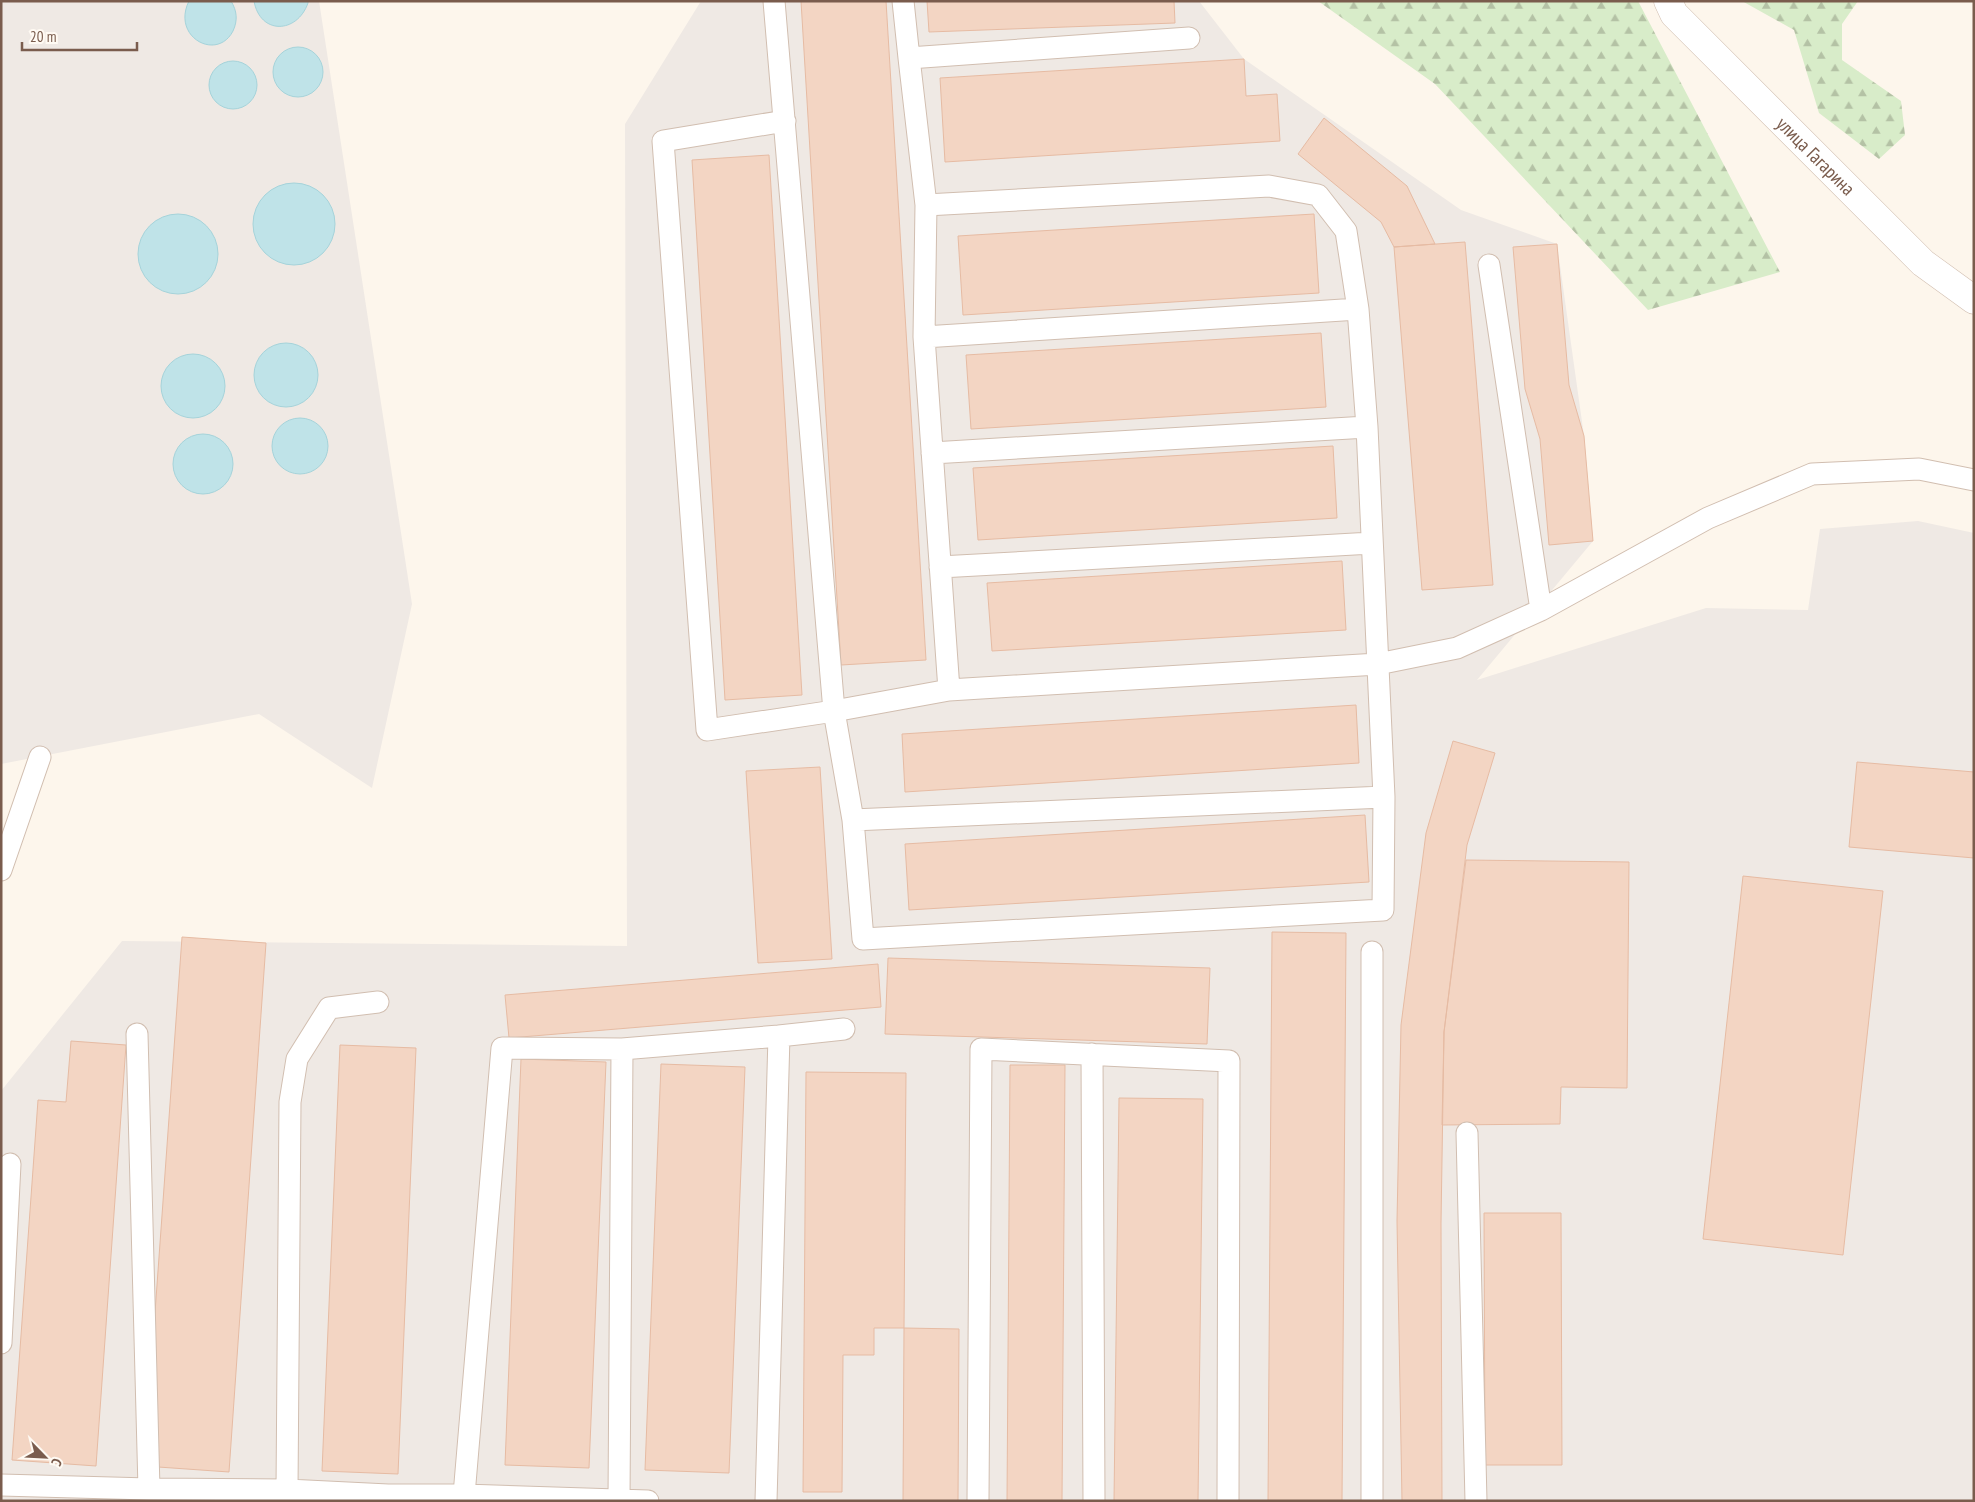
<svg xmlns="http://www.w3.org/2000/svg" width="1975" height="1502" font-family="'PT Sans Narrow',sans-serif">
<defs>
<pattern id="forest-firs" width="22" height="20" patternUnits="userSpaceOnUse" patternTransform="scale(1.25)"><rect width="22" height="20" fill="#d8ecc9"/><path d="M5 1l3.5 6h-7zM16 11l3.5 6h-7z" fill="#b4c2a5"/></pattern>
</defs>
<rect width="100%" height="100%" fill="#fdf6ec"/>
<path fill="#efe9e4" d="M1,1H319L412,604L372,788L259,714L1,764Z
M701,1H1199L1244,59L1461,210L1557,244L1584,436L1593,541L1477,680L1706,608L1808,610L1820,529L1918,521L1974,533V1501H1V1091L122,941L627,946L625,124Z"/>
<path fill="url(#forest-firs)" d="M1318,1H1638L1780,272L1648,310L1435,84Z
M1742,1H1858L1842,24V60L1901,101L1905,135L1879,159L1819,113L1794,30Z"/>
<path fill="#bfe3e8" stroke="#a5d3da" d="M189,1H231C237,11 238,20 233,31C217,62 171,37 189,1Z
M254,1H308V3C297,34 260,35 254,1Z
M273 72a25 25 0 1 1 50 0a25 25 0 1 1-50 0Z
M209 85a24 24 0 1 1 48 0a24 24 0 1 1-48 0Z
M253 224a41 41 0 1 1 82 0a41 41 0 1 1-82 0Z
M138 254a40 40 0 1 1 80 0a40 40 0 1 1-80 0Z
M254 375a32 32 0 1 1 64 0a32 32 0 1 1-64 0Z
M161 386a32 32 0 1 1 64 0a32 32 0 1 1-64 0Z
M272 446a28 28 0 1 1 56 0a28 28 0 1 1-56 0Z
M173 464a30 30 0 1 1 60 0a30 30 0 1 1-60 0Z"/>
<path fill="#f3d5c3" stroke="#e6bba3" d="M801,1H886L926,660L841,665Z
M927,1H1174L1175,23L929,32Z
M1244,59L1246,96L1277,94L1280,141L945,162L940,78Z
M1324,118L1407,186L1435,244L1394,247L1381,222L1298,154Z
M769,155L802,695L725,700L692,160Z
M1314,214L1319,293L963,315L958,236Z
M1465,242L1493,585L1422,590L1394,247Z
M1557,244L1569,385L1584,436L1593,541L1549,545L1540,439L1525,389L1513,247Z
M1321,333L1326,407L971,429L966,355Z
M1333,446L1337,518L978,540L973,468Z
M1342,561L1346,630L992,651L987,583Z
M1356,705L1359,763L905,792L902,734Z
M1453,741L1495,753L1467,845L1444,1032L1441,1223L1442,1501H1402L1397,1221L1401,1025L1426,833Z
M1857,762L1974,772V858L1849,847Z
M820,767L832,959L758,963L746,771Z
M1365,815L1369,882L909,910L905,844Z
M1466,860L1629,862L1627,1088L1561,1087L1560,1124L1442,1125L1444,1032Z
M1743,876L1883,891L1843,1255L1703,1239Z
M1272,932L1346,933L1342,1501H1268Z
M182,937L266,943L229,1472L144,1466Z
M888,958L1210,968L1207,1044L885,1034Z
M878,964L881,1007L509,1038L505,995Z
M71,1041L126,1045L96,1466L12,1460L38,1100L66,1102Z
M340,1045L416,1048L398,1474L322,1471Z
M521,1059L606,1062L589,1468L505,1465Z
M661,1064L745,1067L729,1473L645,1470Z
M1010,1065H1065L1062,1501H1007Z
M806,1072L906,1073L904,1328H874V1355H843L842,1492H803Z
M1119,1098L1203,1099L1198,1501H1114Z
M1484,1213H1561L1562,1465H1485Z
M904,1328L959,1329L958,1501H903Z"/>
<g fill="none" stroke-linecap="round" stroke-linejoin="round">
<g stroke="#d1beb0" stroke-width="23">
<path id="service" d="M774,1L834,711L707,730L663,141L785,121
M903,1L909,58
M926,205L909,58L1189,38
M1489,265L1541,610
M924,337L1358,309
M932,453L1367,427
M940,567L1372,543
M949,690L834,711L853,820L863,939L1383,910L1384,797L1367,427L1358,309L1346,231L1318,195L1269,186L926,205L924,337L949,690L1378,664L1457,648L1541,610L1708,518L1812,474L1919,469L1974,480
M853,820L1384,797
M1,870L40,757
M1372,952V1501
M137,1034L149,1489
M1092,1054L1094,1501
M1467,1133L1476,1501
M1,1343L10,1164
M1,1485L149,1489L287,1490L388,1495H464L648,1501
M287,1490L290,1102L297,1059L329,1008L378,1002
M464,1495L502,1048L622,1049L779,1036
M619,1500L622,1049
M766,1501L779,1036L844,1029
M978,1501L981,1049L1229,1061L1228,1501"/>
</g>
<g stroke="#d1beb0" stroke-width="29">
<g id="minor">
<path id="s1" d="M1668,1L1674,14L1923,263L1974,300"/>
</g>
</g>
<use href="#service" stroke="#fff" stroke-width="21"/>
<use href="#minor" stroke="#fff" stroke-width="28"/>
</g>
<g text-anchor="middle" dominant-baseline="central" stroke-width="4" stroke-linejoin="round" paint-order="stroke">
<g font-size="19" fill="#7a5c4d" stroke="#fffaf3">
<text stroke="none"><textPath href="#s1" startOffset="215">улица Гагарина</textPath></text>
</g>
</g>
<rect width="1975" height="1502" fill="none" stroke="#7a5c4d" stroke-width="5"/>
<g transform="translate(45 1457) rotate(114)" stroke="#fffaf3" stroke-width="4" paint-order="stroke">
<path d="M0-4L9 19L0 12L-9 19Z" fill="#7a5c4d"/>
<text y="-8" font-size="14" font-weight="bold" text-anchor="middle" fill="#7a5c4d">С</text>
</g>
<path d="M22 42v8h115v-8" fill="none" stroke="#7a5c4d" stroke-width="2.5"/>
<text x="30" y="42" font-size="15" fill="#7a5c4d" stroke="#fffaf3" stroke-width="4" paint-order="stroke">20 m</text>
</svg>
